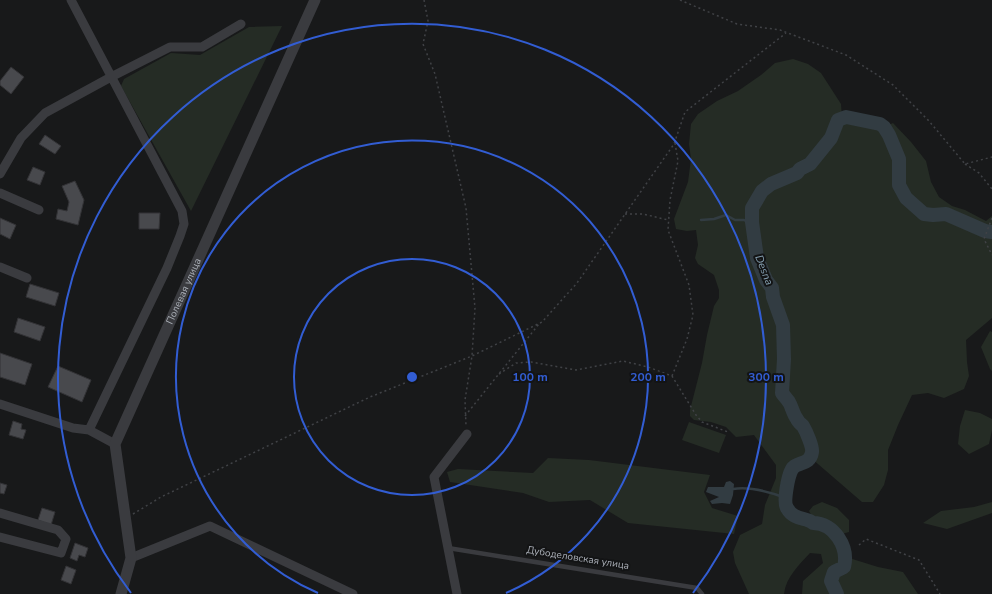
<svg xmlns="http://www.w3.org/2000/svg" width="992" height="594" font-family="'Nunito Sans',sans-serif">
<rect width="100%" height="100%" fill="#18191a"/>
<path fill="#252c25" d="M282,26L191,211L121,86L124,79L171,53L200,55L249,27Z
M793,59L808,64L821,73L841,104L842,118L851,117L880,124L884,127L893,123L911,142L926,161L931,182L939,197L952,206L965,210L986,221L992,216V318L966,340L967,362L969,376L964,389L944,398L928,393L912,395L898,425L888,450V470L884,485L873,502H862L811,458L804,464L796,466L792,469L788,483L786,506L788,510L796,517L811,520L813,523C832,523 842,541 846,557L878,567L903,572L918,594H802L803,581L823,563L821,554L810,553C799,565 786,577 784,594H749L735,563L733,552L740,535L762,524L765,505L776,478V465L754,435L736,437L726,427L711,422L694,420L690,416V410L702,363L707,335L714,306L719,298V290L714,275L698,264L695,258L698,245L696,230L687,231L676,229L674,219L688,182L691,159L689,144L691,124L698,114L717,101L738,91L761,75L775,63Z
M990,331L992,332V371L990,369L981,347Z
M965,410L980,413L992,419V430L989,444L969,454L958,444L960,426Z
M689,422L726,435L719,453L682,440Z
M548,458L589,460L710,475L704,492L712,508L738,516L734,534L628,523L590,500L549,502L523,493L450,482L447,472L458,469L533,473Z
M822,502L837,508L849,520V532L842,534L826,522L814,520L809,511L813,506Z
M992,502V513L947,529L923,523L941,511L974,507Z"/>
<path fill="#323c42" d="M730,481L734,484L733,495L730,504L722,503L712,504L710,501L719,497L706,492L708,487H724L726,482Z"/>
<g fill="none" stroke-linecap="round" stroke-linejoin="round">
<path stroke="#323c42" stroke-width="2.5" d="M701,220L714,219L726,215L735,220H744L753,225
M733,489C750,486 770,492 786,498"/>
<path stroke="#323c42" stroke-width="14" d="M837,594L831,581L834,572L844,567C849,547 834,523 813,523C807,517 794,521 787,508C783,502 788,476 792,469C797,461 810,466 812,452C813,447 806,431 803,426C801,424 798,422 797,419C793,414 792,407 789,402C787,399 784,396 782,393L784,359L783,325L773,297L772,288L766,280L757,258L752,222V208L762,191L771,184L797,173L800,169L810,164L831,138L838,120L846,117L880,124L884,127L889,135L899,159V185L906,198L924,214L933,215L946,214L985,231L992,232"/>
</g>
<path fill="#48494d" stroke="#333336" d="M11,67L24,77L11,94L0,85V81Z
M45,135L61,146L55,154L39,144Z
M33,167L45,172L40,185L27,180Z
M75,181L84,200L78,225L56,219L58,209L67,211L69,202L62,186Z
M139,213H160L159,229H139Z
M0,218L16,225L10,239L0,234Z
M30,284L59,293L55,306L26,297Z
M18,318L45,327L40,341L14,332Z
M0,353L32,364L25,385L0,377Z
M58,366L91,380L82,402L48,387Z
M13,421L22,424L21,429L26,430L23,439L9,435Z
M0,483L7,485L4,494L0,493Z
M42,508L55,512L51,525L38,520Z
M75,543L88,548L85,557L79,555L77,561L70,558Z
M66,566L76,570L71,584L61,580Z"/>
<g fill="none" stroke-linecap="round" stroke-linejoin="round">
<path stroke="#404246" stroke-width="1.5" stroke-dasharray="2 3" stroke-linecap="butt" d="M424,0L428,21L423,44L435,74L466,208L475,308L472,356L465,400L466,426
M680,0L737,24L780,30L846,55L893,85L929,121L965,164L992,157
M965,164L979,173L992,189
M625,214H643L668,220
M992,218L984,239L992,255
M499,374L516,363L531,362L576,370L623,361L648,367L672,376L696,415L702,422L728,432
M672,376L687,339L693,315L689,285L668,230L670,200L678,161L675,143
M465,416L539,324
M133,514L161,497L370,397L472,356L542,322L577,283L674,144L685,112L786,33
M859,545L866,539L919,560L940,594"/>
<path stroke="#3a3b3f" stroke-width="4.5" d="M448,548L697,588L702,594"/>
<path stroke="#3a3b3f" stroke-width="9" d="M71,0L182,211L184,224L180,236L167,268L89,430
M0,174L21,138L45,113L111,77L170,47H202L241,24
M0,193L39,210
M0,267L27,278
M0,404L73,428L89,430L115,444
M0,513L58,530L66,539L61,553L0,537
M131,558L210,526L353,594
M457,594L434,477L467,434"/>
<path stroke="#3a3b3f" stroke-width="11" id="s1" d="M121,594L131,558L115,444L315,0"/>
</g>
<g fill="none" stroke="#325dd3" stroke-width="2">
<circle cx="412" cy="377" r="118"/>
<path d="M318 593A236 236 0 1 1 506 593"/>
<path d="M131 593A354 354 0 1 1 693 593"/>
</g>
<g text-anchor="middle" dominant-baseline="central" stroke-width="4" stroke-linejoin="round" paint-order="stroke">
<g font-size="10" fill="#acb1b9" stroke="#131415">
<text stroke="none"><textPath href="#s1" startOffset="320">Полевая улица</textPath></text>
<text transform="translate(578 558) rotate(9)">Дубоделовская улица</text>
</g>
<g font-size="11" font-style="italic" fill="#86a0b1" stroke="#131415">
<text transform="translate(764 270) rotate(68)">Desna</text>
</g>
</g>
<circle cx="412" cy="377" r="6" fill="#325dd3" stroke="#131415" stroke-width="2"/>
<g font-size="12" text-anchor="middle" font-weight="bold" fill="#325dd3" stroke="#131415" stroke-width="4" stroke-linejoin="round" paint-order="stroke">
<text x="530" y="381">100 m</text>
<text x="648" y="381">200 m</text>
<text x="766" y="381">300 m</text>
</g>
</svg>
